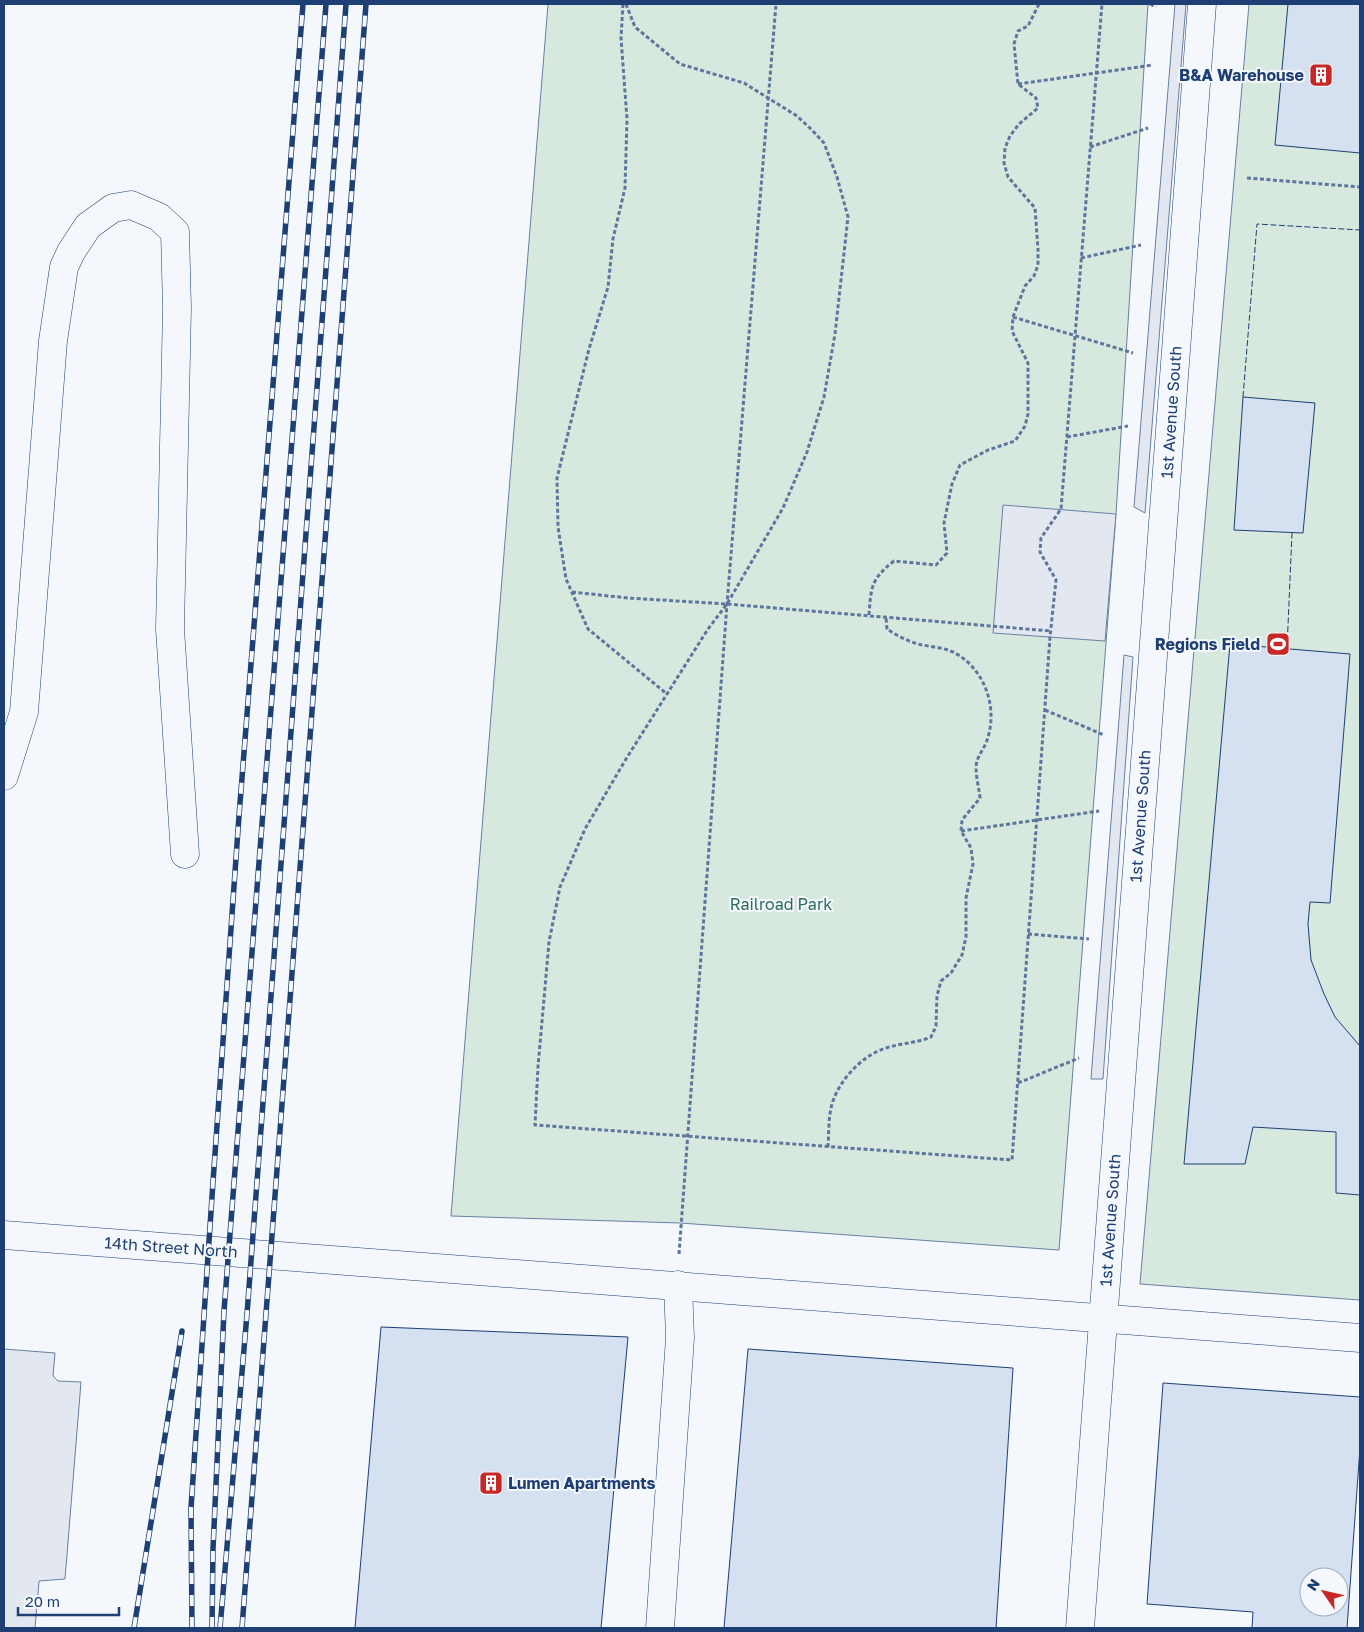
<svg xmlns="http://www.w3.org/2000/svg" width="1364" height="1632" font-family="'Golos Text',sans-serif">
<rect width="100%" height="100%" fill="#f4f7fb"/>
<path fill="#d7e8df" stroke="#687fa3" d="M548,4H1148L1116,514L1059,1250L680,1223L451,1216Z
M1249,4H1360V1300L1140,1284Z"/>
<path fill="#e3e8f0" stroke="#687fa3" d="M1175,4H1186L1145,513L1134,507Z
M1003,505L1116,514L1105,641L993,633Z
M1124,655L1133,657L1103,1079H1091Z
M4,1349L55,1353L53,1376L58,1381L81,1382L65,1579L39,1581L35,1628H4Z"/>
<path fill="#d5e0f0" stroke="#1d3f73" fill-rule="evenodd" d="M1288,4H1360V153L1275,145Z
M1243,397L1315,403L1303,533L1234,530Z
M1230,644L1350,654L1330,903L1310,902L1308,924L1311,960L1324,994L1335,1017L1360,1046V1195L1336,1193V1132L1253,1127L1245,1164H1184Z
M381,1327L628,1337L601,1628H355Z
M748,1349L1013,1368L996,1628H724Z
M1163,1383L1360,1397V1448L1347,1628H1252L1253,1612L1147,1604ZM1309,1577H1339V1607H1309Z"/>
<g fill="none" stroke-linecap="round" stroke-linejoin="round">
<g stroke="#1d3f73" stroke-width="29">
<path id="minor" d="M4,776L24,712L53,341L64,267L71,252L88,226L113,208L131,205L159,217L175,232L177,308L170,629L185,854
M4,1235L1360,1338
M660,1628L680,1338L678,1285
M1080,1628L1202,4"/>
</g>
<path stroke="#5e769c" stroke-width="3" stroke-dasharray="4 2.5" stroke-linecap="butt" d="M623,4L621,38L627,119L625,188L613,239L608,287L589,349L557,478L558,527L566,579L588,629L667,694
M626,4L635,27L680,64L744,83L797,116L812,130L824,143L837,177L848,217L835,334L824,397L807,452L783,508L727,604L708,629L626,759L585,829L560,887L549,942L538,1067L535,1125L1012,1160L1050,637L1056,580L1040,552L1041,538L1061,509L1102,4
M1150,4L1156,7
M1018,84L1153,65
M1090,147L1148,128
M1247,178L1360,187
M1081,258L1141,245
M1013,317L1133,353
M1067,437L1128,426
M572,592L628,598L727,604L1051,631
M869,615C871,587 871,579 894,561L936,565L947,553L944,523L952,484L960,465L988,450L1015,441L1025,426L1028,414V363L1012,331L1013,317L1025,286L1034,276L1038,265V249L1035,208L1008,177L1004,163L1005,148L1010,136L1019,124L1038,108L1036,98L1018,84L1014,44L1018,31L1028,26L1039,4
M1045,710L1104,735
M961,831L1099,811
M1028,934L1089,939
M1018,1083L1079,1058
M828,1147C829,1132 828,1115 833,1101C841,1078 863,1055 886,1048C901,1043 917,1043 931,1037L936,1026L937,996L941,981L951,973L962,955L966,937V898L973,864L971,848L961,831L962,820L980,798C979,788 976,777 976,767C977,756 982,752 986,743C999,710 986,670 955,653C944,647 930,647 918,644C907,641 896,635 887,629L886,617
M679,1254L727,604L776,4"/>
<use href="#minor" stroke="#f4f7fb" stroke-width="28"/>
<g stroke="#1d3f73" stroke-width="5.5">
<path id="rail" d="M134,1628L182,1331
M192,1628L191,1508L213,1182L239,816L303,4
M212,1628L213,1549L224,1311L326,4
M220,1628L247,1314L346,4
M242,1628L366,4"/>
</g>
<use href="#rail" stroke="#f4f7fb" stroke-width="4" stroke-dasharray="11" stroke-linecap="butt"/>
<path stroke="#1d3f73" stroke-width="1" stroke-dasharray="6 2.5" stroke-linecap="butt" d="M1243,397L1257,224L1360,230
M1287,649L1292,533"/>
</g>
<defs>
<g id="building-square" transform="scale(1.25)"><rect x="-9" y="-9" width="18" height="18" rx="4" fill="#c62828" stroke="#f4f7fb"/><path d="M-4-6H4V6H1V3H-1V6H-4ZM-2.5-4.3h1.7v1.8h-1.7ZM.8-4.3h1.7v1.8H.8ZM-2.5-1h1.7V.8h-1.7ZM.8-1h1.7V.8H.8Z" fill="#fff"/></g>
<g id="stadium-square" transform="scale(1.25)"><rect x="-9" y="-9" width="18" height="18" rx="4" fill="#c62828" stroke="#f4f7fb"/><path d="M0-5a6.5 5 0 1 0 0 10a6.5 5 0 1 0 0-10ZM-3.5-1.8h7v3.6h-7Z" fill="#fff"/></g>
</defs>
<g fill-rule="evenodd">
<use href="#building-square" x="1321" y="75"/>
<use href="#stadium-square" x="1278" y="644"/>
<use href="#building-square" x="491" y="1483"/>
</g>
<g text-anchor="middle" dominant-baseline="central" stroke-width="4" stroke-linejoin="round" paint-order="stroke">
<g font-size="16" font-weight="bold" fill="#1d3f73" stroke="#f4f7fb" text-anchor="end">
<text x="1304" y="75">B&amp;A Warehouse</text>
<text x="1260" y="644">Regions Field</text>
<text x="508" y="1483" text-anchor="start">Lumen Apartments</text>
</g>
<g font-size="16" fill="#1d3f73" stroke="#f4f7fb">
<text transform="translate(1171 412) rotate(-86)">1st Avenue South</text>
<text transform="translate(1140 816) rotate(-86)">1st Avenue South</text>
<text transform="translate(1110 1220) rotate(-86)">1st Avenue South</text>
<text transform="translate(171 1247) rotate(4)">14th Street North</text>
</g>
<g font-size="16" fill="#2c6c60" stroke="#f4f7fb">
<text x="781" y="904">Railroad Park</text>
</g>
</g>
<rect width="1364" height="1632" fill="none" stroke="#1d3f73" stroke-width="10"/>
<g transform="translate(1324 1592) rotate(304)"><circle r="24" fill="#f4f7fb" stroke="#9eadc5"/>
<path d="M0-4L9 19L0 12L-9 19Z" fill="#c62828"/>
<text y="-8" font-size="14" font-weight="bold" text-anchor="middle" fill="#1d3f73">N</text>
</g>
<path d="M18 1607v8h101v-8" fill="none" stroke="#1d3f73" stroke-width="2.5"/>
<text x="25" y="1607" font-size="15" fill="#1d3f73" stroke="#f4f7fb" stroke-width="4" paint-order="stroke">20 m</text>
</svg>
